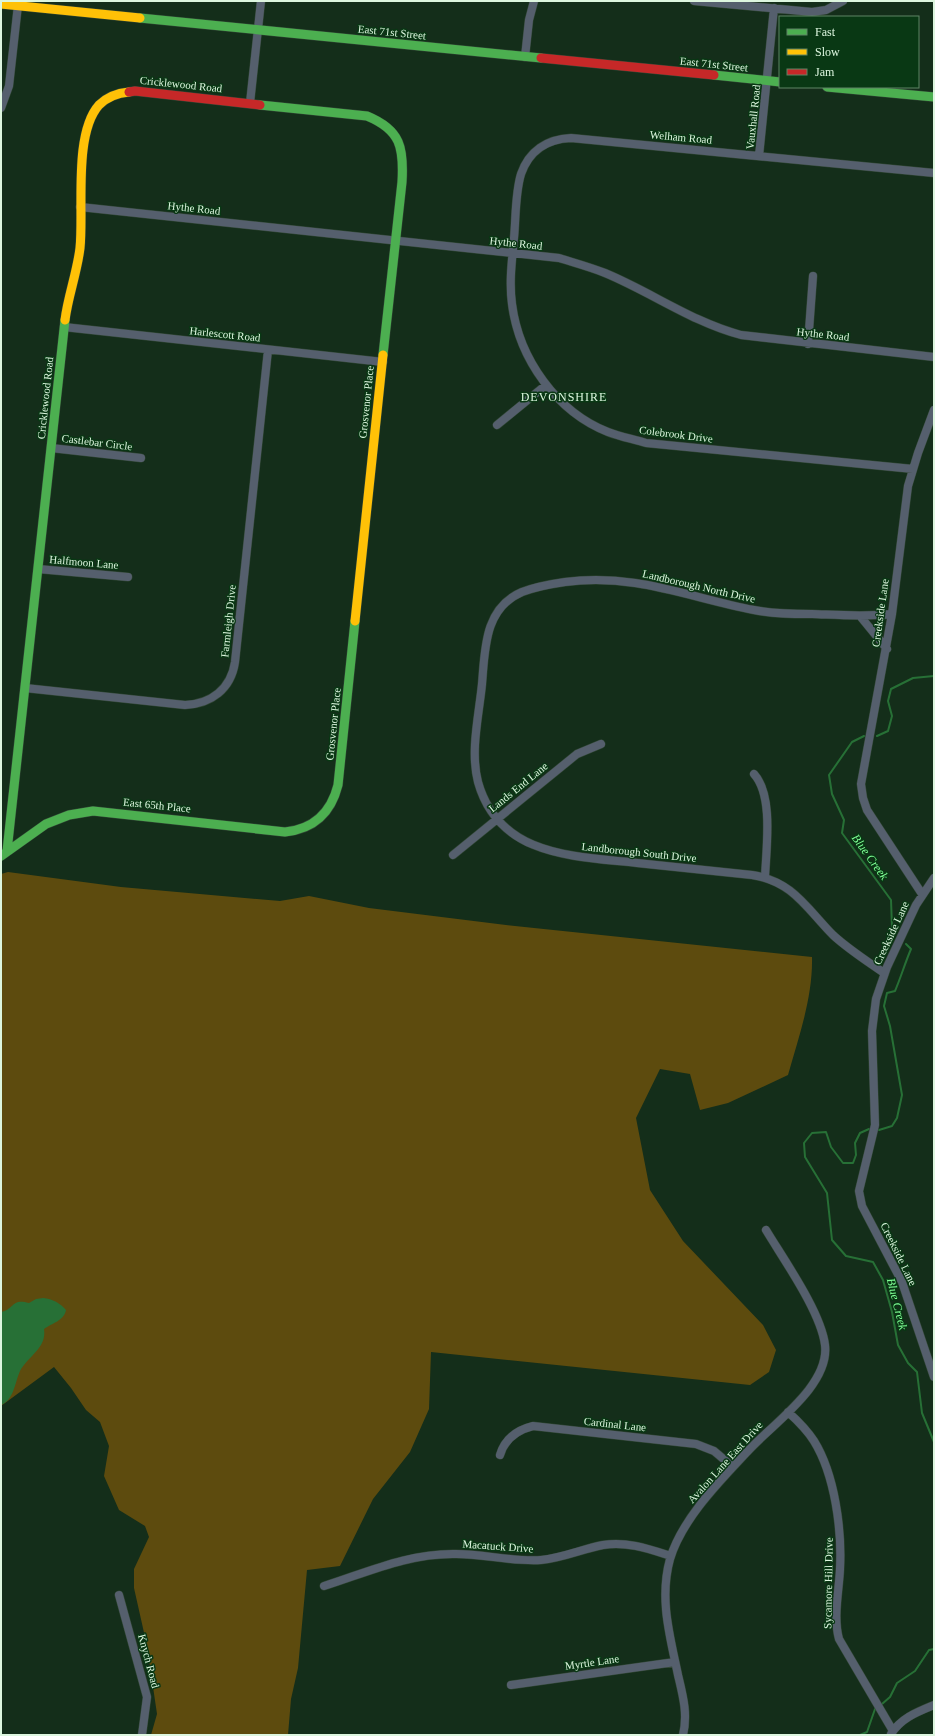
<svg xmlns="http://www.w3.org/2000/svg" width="935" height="1736" font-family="Georgia,serif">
<rect width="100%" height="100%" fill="#142e1a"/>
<path fill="#5d4b0e" d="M8,872L121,887L280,901L309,896L369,908L515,926L812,957C813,997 799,1036 788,1075L728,1103L700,1110L690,1074L660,1069L636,1118L650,1190L683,1241L763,1325L776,1350L769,1372L750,1385L431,1352L429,1409L410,1452L373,1499L340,1566L307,1570L298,1668L291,1699L288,1735H151L157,1714L147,1646L134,1588V1569L149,1537L145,1526L119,1510L104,1476L109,1446L100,1422L86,1410L71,1388L54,1367L1,1406V874Z"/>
<path fill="#277036" d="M43,1298C53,1299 60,1303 66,1310C64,1321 52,1323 44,1329C47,1348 28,1356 20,1371C15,1382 14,1400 1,1405V1312C15,1309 11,1298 29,1303L36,1299Z"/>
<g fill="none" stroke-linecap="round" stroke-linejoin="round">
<path stroke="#277036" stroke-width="2" d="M864,736L852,742L829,775L832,794L844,820L842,833L891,900L892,927L895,933
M877,736L888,731L892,716L888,701L891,689L913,678L934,676
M869,1129L860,1133L855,1143L856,1155L853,1163H843L831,1147L826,1132L812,1133L804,1143L805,1157L827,1193L832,1240L846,1256L873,1262L883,1280L892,1312L898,1345L908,1363L917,1372L922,1413L934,1442
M879,1130L892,1126L897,1118L902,1095L890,1026L884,1006L887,993L895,991C901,977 905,963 911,949L906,944
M882,1704L890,1697L897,1683L915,1671L929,1650L934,1649
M860,1735L867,1732L875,1709"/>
<g stroke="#324736" stroke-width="9">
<path id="street" d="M694,1L812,12L826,10L843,1
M525,57L529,20L534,1
M250,103L261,1
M1,108L9,86L18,5
M759,156L774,8
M80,207L559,258C575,263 590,267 605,273C651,292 692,322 741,335L934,357
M64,327L383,362
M808,344L813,276
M497,425L546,385
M51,448L141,458
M913,469L646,443C633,439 621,437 608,432C557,412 519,359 512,304C509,282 512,260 514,238C516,217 515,194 521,174C529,151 547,139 571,138L934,173
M38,569L128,577
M860,616L887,649
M25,688L185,705C211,704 231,689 235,662L268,350
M754,774C774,796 766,849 765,878
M453,855L577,754L601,744
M934,878L916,905L887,967L876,999L872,1031L875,1125L859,1191L862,1206L902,1282L934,1377
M922,894L867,810L863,798L861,784L892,614L908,486L918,453L934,410
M884,973C867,961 848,949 833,935C807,909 793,881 752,875C714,871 675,867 637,863C574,856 499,857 478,782C470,751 479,715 482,684C485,650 484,608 522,592C535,587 551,584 565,582C636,573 687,597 754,610C773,614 792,614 812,614C839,615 865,617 892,614
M788,1412C798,1421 807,1430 814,1441C835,1475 842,1530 840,1569C839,1591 833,1617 839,1639L893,1731
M500,1455C505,1438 517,1430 533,1426L696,1444L714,1451L733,1467
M324,1586C368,1572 409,1553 456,1554C484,1554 513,1562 541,1560C563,1558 582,1549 603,1545C627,1541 649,1549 671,1556
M119,1595L147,1697L142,1735
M511,1685L675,1662
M891,1734C901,1718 917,1712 934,1705
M683,1735C688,1714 683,1696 678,1675C670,1636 659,1599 670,1559C682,1519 719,1482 747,1452C771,1425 830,1386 825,1345C821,1312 784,1260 766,1230"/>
</g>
<g stroke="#324736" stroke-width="10">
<path id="fast" d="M140,18L541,58
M714,75L780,82
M827,87L934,97
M260,105L367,116C401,130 404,148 402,182L383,355
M7,851L65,320
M1,856L46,824L69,815L93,811L285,832C314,829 331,813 338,785L355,621"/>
</g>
<g stroke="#324736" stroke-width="10">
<path id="slow" d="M1,4L140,18
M65,320C68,296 77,273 80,248C84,211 73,134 99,105C107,97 118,93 129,92
M355,621L383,355"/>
</g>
<g stroke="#324736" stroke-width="10">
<path id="jam" d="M541,58L714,75
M129,92L135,91L260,105"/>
</g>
<use href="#street" stroke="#555f6d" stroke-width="8"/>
<use href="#fast" stroke="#4caf50" stroke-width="9"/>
<use href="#slow" stroke="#ffc107" stroke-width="9"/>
<use href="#jam" stroke="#c62828" stroke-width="9"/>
</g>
<g text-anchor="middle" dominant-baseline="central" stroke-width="3" stroke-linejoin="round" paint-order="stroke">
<g font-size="11" fill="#ddf6df" stroke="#093814">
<text transform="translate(392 32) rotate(6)">East 71st Street</text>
<text transform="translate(714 64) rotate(6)">East 71st Street</text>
<text transform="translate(181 84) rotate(6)">Cricklewood Road</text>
<text transform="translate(753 117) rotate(-84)">Vauxhall Road</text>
<text transform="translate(681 137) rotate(5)">Welham Road</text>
<text transform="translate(194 208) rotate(6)">Hythe Road</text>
<text transform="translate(516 243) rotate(6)">Hythe Road</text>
<text transform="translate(225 334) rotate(6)">Harlescott Road</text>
<text transform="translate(823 334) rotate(6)">Hythe Road</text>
<text transform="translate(45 398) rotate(-84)">Cricklewood Road</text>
<text transform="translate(366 402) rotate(-84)">Grosvenor Place</text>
<text transform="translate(676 434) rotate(7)">Colebrook Drive</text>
<text transform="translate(97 442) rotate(7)">Castlebar Circle</text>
<text transform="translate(84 562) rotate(5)">Halfmoon Lane</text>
<text transform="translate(699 586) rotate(13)">Landborough North Drive</text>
<text transform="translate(880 613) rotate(-82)">Creekside Lane</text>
<text transform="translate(228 621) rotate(-84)">Farmleigh Drive</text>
<text transform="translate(333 724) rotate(-84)">Grosvenor Place</text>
<text transform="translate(518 787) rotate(-39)">Lands End Lane</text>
<text transform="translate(157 805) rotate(6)">East 65th Place</text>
<text transform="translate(639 852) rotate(6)">Landborough South Drive</text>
<text transform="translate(891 933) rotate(-65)">Creekside Lane</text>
<text transform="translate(899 1254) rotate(64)">Creekside Lane</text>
<text transform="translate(615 1424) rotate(6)">Cardinal Lane</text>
<text transform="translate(725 1462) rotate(-48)">Avalon Lane East Drive</text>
<text transform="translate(498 1546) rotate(4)">Macatuck Drive</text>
<text transform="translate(828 1583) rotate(-89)">Sycamore Hill Drive</text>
<text transform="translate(149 1661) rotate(75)">Knych Road</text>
<text transform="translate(592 1662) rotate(-8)">Myrtle Lane</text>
</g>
<g font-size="12" letter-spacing="1" fill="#ddf6df" stroke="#093814">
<text x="564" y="397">DEVONSHIRE</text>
</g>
<g font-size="12" font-style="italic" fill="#7ffe95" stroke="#093814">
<text transform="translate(870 857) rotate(54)">Blue Creek</text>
<text transform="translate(897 1304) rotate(76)">Blue Creek</text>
</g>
</g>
<rect width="935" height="1736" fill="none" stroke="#ddf6df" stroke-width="4"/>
<rect x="779" y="16" width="140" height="72" fill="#093814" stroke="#5e8465"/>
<rect x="787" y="29" width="20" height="6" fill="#4caf50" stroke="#5e8465"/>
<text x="815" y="36" font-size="12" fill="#ddf6df">Fast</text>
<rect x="787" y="49" width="20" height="6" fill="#ffc107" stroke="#5e8465"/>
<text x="815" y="56" font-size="12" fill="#ddf6df">Slow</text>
<rect x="787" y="69" width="20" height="6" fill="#c62828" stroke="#5e8465"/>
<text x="815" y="76" font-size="12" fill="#ddf6df">Jam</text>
</svg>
